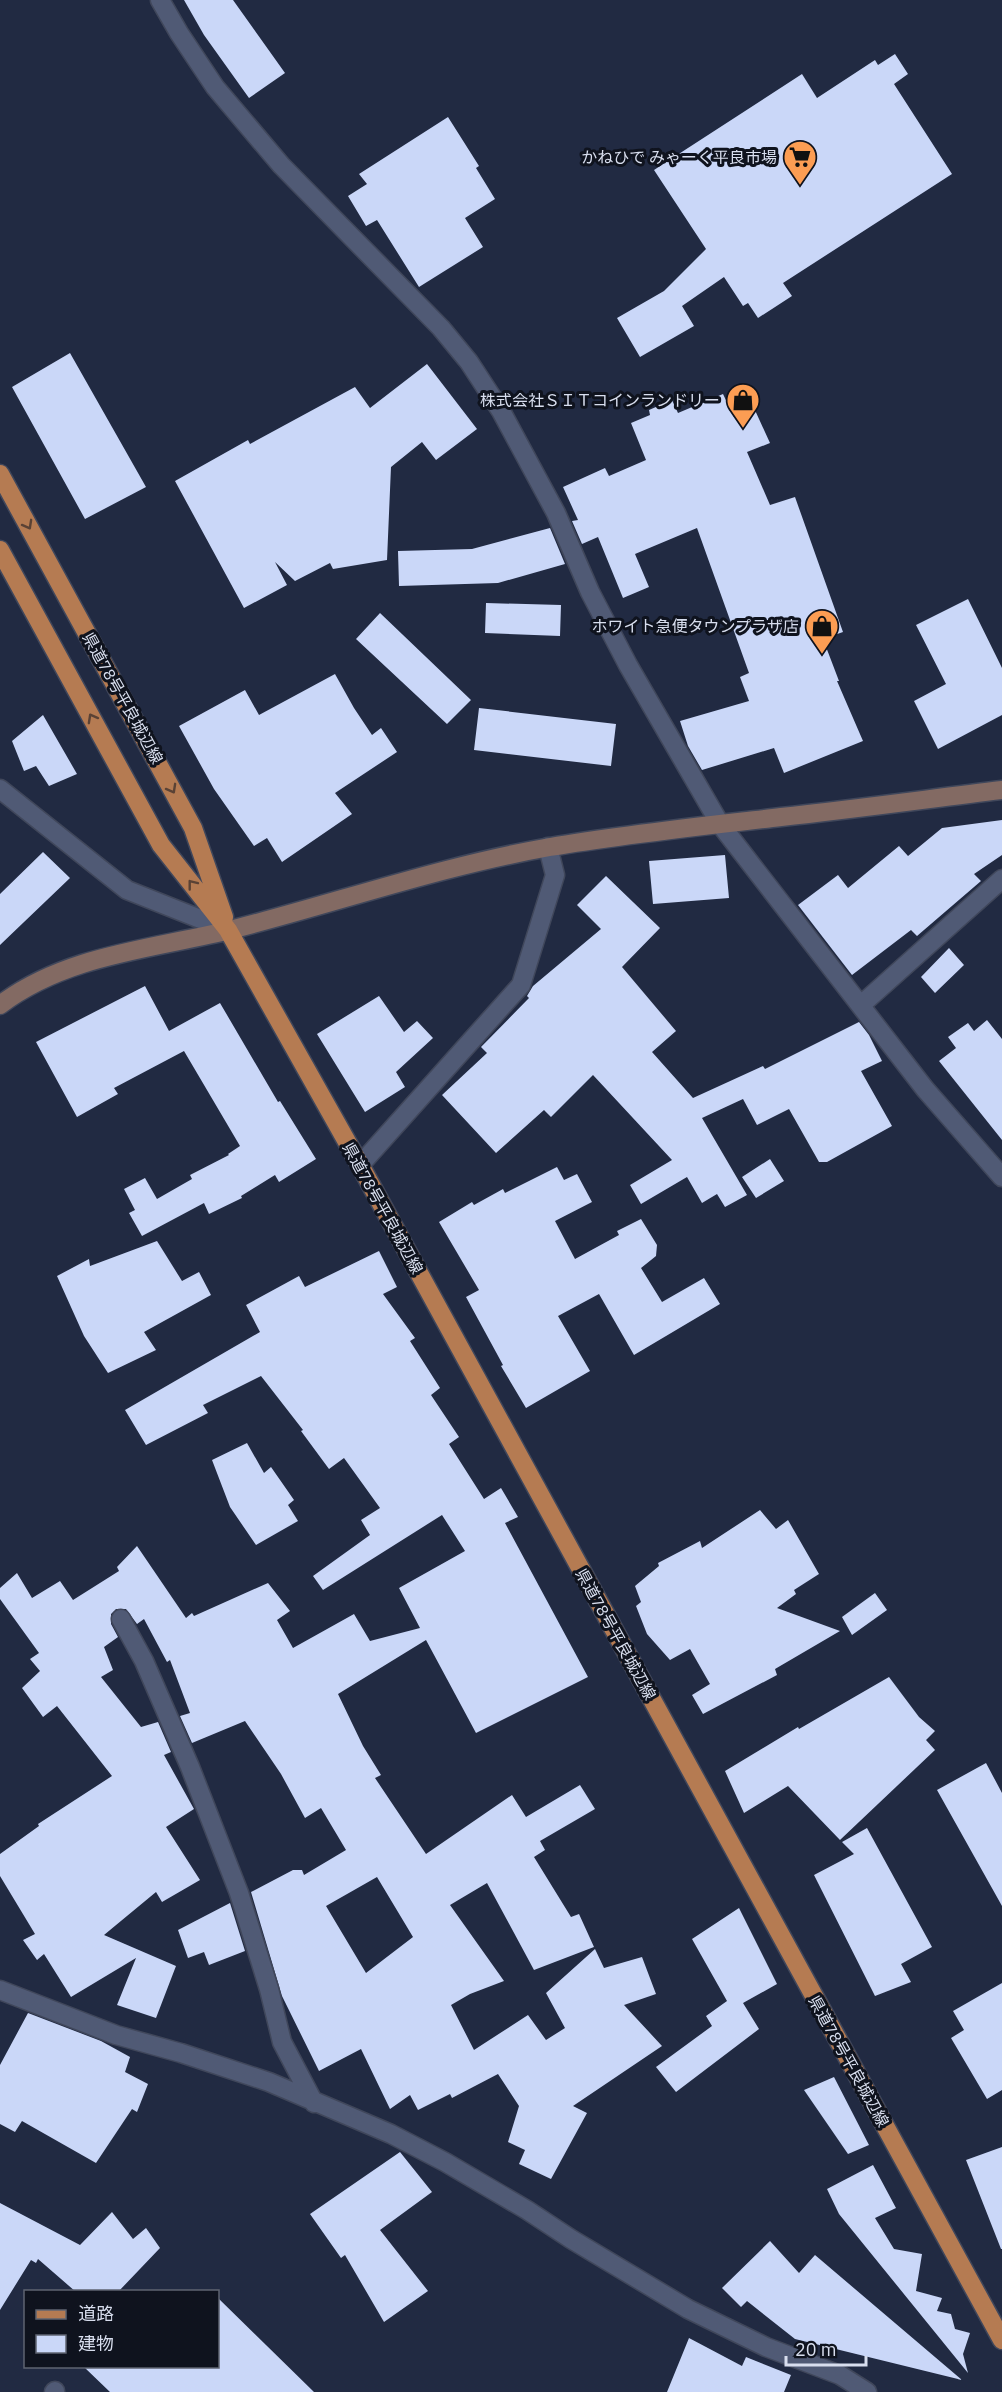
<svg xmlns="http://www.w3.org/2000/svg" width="1002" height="2392" font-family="'IBM Plex Sans','Noto Sans JP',sans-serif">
<rect width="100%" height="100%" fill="#212a42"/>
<path fill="#cad7f8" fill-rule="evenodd" d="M184,0H233L285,73L249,98L204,35Z
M895,54L908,74L894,84L952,174L783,283L792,296L758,318L748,303L743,306L724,277L682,306L694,326L640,357L617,318L664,291L706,249L654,170L802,74L817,98L875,60L878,65Z
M448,117L479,166L476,168L495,199L465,218L483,247L419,287L377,220L366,226L348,196L367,184L359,174Z
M70,353L146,487L85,519L12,387Z
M427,364L477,429L436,460L422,442L391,467L387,560L333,569L330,563L295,581L275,562L287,585L244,608L175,481L248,440L250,444L355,387L370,408Z
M723,394L734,417L754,408L770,443L747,452L770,505L795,497L843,632L823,639L839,681H837L863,741L784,773L774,748L702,770L688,746L680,721L749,701L740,677L749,673L697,528L635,554L649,587L623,598L598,537L582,544L572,521L578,520L563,487L605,468L609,476L646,460L631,423L650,415L649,410L672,400L678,413Z
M550,528L565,564L498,583L399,586L398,551L472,549Z
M968,599L1002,668V715L938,749L914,701L946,684L916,625Z
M486,603L561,605L560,636L485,633Z
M380,613L471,700L447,724L356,639Z
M335,674L354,708L372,735L381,728L397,752L335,793L352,814L282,862L267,838L254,846L214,789L179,726L245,690L259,715Z
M479,708L616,724L611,766L474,750Z
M43,715L77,774L49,786L36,766L24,771L12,741Z
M1002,820V855L974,874L981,881L917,936L911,930L852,975L798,905L838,875L848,888L899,846L908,856L942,828Z
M43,852L70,878L0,945V894Z
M725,855L729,898L653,904L649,861Z
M606,876L660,928L622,967L676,1031L652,1052L693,1098L763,1066L765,1069L859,1022L869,1035L882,1061L861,1071L892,1126L827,1162H819L789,1109L757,1125L743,1099L702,1118L747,1195L725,1207L717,1194L702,1203L687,1177L641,1204L630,1185L672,1160L593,1075L551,1117L544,1110L496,1153L442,1095L487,1053L481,1047L529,998L527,996L533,986L601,929L577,905Z
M949,948L964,965L935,993L921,977Z
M145,986L169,1031L220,1003L278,1102L280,1101L316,1159L279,1182L275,1175L241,1196L242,1198L209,1214L204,1203L142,1236L129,1213L135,1210L124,1189L145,1178L157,1199L192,1179L190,1175L229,1155L228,1154L240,1146L184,1051L114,1088L118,1094L77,1117L36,1042Z
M379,996L404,1032L417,1021L433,1038L396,1072L405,1087L365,1112L317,1034Z
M987,1020L1002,1039V1140L939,1061L956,1048L948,1037L968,1023L974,1031Z
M770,1159L784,1181L756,1198L742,1177Z
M557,1167L564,1180L577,1174L592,1202L555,1221L575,1259L619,1235L617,1231L641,1219L657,1245L656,1256L641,1268L662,1302L704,1278L720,1304L634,1355L599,1294L558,1316L590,1371L526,1408L501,1366L503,1365L466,1297L479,1290L439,1222L472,1202L474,1205L503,1189L505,1193Z
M157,1241L182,1281L199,1272L211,1295L144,1332L156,1350L108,1373L84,1336L57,1276L89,1259L90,1266Z
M379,1251L397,1287L383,1294L415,1338L410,1341L440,1388L431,1395L459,1437L449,1444L484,1499L501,1488L518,1517L505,1523L588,1677L476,1733L426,1640L338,1694L363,1746L381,1775L375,1778L426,1854L512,1795L526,1817L580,1785L595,1809L540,1841L545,1850L534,1857L571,1917L579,1914L594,1947L534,1970L487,1883L450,1905L504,1981L470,1994L451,2005L474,2050L528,2015L546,2040L565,2028L546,1993L595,1949L604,1968L642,1957L656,1994L624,2005L662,2046L573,2106L587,2113L551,2179L519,2164L525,2150L508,2142L519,2106L498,2074L452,2098L450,2094L418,2110L410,2095L390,2109L361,2049L319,2071L282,1996L251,1892L293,1870H302L304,1875L346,1850L321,1808L305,1818L281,1774L245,1721L192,1743L180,1716L190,1713L170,1660L167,1662L144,1619L137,1624L126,1609H116L111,1614V1624L118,1637L104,1647L113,1670L101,1677L141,1727L158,1722L171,1752L164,1755L194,1809L166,1827L200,1880L162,1902L156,1892L104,1935L176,1966L156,2018L117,2005L136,1958L71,1997L44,1954L37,1960L23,1940L35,1934L0,1876V1854L39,1826L38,1824L112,1776L57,1706L43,1717L22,1688L40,1671L30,1659L39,1653L0,1599V1588L17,1573L32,1598L60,1581L73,1600L119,1571L117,1567L137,1546L186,1618L192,1613L194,1616L268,1583L290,1611L277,1620L293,1648L354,1614L370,1641L420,1628L399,1588L465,1551L442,1515L323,1590L313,1576L370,1535L361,1520L380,1508L344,1458L329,1469L301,1431L303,1430L261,1376L203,1405L208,1413L146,1445L125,1410L260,1332L246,1305L299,1276L305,1287ZM377,1877L413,1937L366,1973L326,1906Z
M247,1443L264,1473L271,1467L294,1500L288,1505L298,1521L256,1545L230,1507L212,1460Z
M760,1510L776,1529L788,1520L819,1574L794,1590L796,1594L777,1608L840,1631L775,1669L777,1675L703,1714L692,1695L710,1684L690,1649L670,1660L647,1634L636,1606L641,1602L635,1586L659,1566L658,1563L700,1541L702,1548Z
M875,1593L887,1610L852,1635L842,1617Z
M889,1677L919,1717L935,1731L926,1740L935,1750L840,1840L788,1786L744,1813L725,1771L798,1727L799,1729Z
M986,1763L1002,1793V1906L937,1790Z
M867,1828L932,1947L901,1964L911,1982L875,1996L814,1875L854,1854L842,1842Z
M230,1903L245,1951L209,1965L204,1952L188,1958L178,1930Z
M739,1908L777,1984L743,2003L759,2029L676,2092L656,2067L712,2026L706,2016L727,2001L692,1939Z
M1002,1983V2090L987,2099L951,2038L964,2030L953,2011Z
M28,2013L101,2041L130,2057L125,2072L148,2084L137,2112L132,2109L96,2163L22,2121L15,2132L0,2124V2065Z
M834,2077L869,2145L848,2154L804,2090Z
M1002,2147V2249H1001L966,2160Z
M400,2152L432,2192L380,2230L428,2291L384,2322L345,2255L341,2258L310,2214Z
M873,2165L896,2208L875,2218L894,2249L922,2254L916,2291L942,2298L937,2311L951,2314L955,2329L970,2333L963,2354L968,2373L839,2214L827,2189Z
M0,2203L80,2245L112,2212L133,2239L146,2228L160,2248L118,2292H76L38,2259L36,2263L31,2260L0,2310Z
M770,2241L799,2273L815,2255L962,2380L795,2339L747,2301L741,2307L722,2288Z
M218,2298L314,2392H110L84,2367H218Z
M689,2338L742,2366L746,2357L791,2375L784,2392H667Z"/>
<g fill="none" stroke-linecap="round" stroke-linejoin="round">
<g stroke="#40475b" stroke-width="21">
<path id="street" d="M160,0L179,33L215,87L281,165L441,328L469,362L501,411L556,513L590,592L628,665L720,824L925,1089L1002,1177
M0,789L127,890L228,930
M861,1005L1002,879
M360,1165L521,985L555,875L548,847
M121,1619L144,1661L190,1767L239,1893L269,1989L282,2042L314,2103
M0,1990L116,2035L181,2053L269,2082L391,2134L445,2162L527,2210L571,2239L688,2309L766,2347L840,2375L867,2392
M54,2392L55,2391"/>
</g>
<g stroke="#40475b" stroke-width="21">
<path id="secondary" d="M0,1005C67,954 155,949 234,929C339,902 442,866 550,847C626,834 704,826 781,817C855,809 928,799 1002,790"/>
</g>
<g stroke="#40475b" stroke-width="21">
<path id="primary" d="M0,474L193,828L224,917
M0,550L161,845L228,930L360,1165L1002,2340"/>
</g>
<use href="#street" stroke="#505a75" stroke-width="18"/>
<use href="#secondary" stroke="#836a63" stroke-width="18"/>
<use href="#primary" stroke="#b57b52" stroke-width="18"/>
</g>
<defs><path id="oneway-chevron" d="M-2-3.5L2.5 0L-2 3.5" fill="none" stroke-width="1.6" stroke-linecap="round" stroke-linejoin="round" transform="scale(1.5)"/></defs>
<g stroke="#5a4235">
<use href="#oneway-chevron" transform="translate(28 525) rotate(61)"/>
<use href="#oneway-chevron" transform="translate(92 718) rotate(-119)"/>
<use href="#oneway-chevron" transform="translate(172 789) rotate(61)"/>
<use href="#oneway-chevron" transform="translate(192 884) rotate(-128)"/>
</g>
<defs>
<g id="supermarket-pin" transform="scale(1.725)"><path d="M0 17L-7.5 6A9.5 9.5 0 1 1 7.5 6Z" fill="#fc9d53" stroke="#0f131e"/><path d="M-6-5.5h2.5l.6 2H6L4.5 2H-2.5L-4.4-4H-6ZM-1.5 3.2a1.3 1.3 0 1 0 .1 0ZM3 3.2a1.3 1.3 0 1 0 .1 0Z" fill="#111"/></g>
<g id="shop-pin" transform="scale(1.725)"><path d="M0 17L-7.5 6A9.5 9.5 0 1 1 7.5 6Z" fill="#fc9d53" stroke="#0f131e"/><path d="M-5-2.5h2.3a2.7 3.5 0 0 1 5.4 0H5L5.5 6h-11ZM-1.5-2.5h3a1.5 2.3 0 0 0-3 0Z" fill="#111"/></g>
</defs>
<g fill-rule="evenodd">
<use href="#supermarket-pin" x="800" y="157"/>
<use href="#shop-pin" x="743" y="400"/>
<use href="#shop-pin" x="822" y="626"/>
</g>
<g text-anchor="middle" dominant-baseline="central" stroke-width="6" stroke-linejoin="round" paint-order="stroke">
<g font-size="16" fill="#d8deee" stroke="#0f131e" text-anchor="end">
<text x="777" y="157">かねひで みゃーく平良市場</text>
<text x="720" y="400">株式会社ＳＩＴコインランドリー</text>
<text x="799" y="626">ホワイト急便タウンプラザ店</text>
</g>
<g font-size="16" fill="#d8deee" stroke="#0f131e">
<text transform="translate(123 698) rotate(61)">県道78号平良城辺線</text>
<text transform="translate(383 1208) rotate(61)">県道78号平良城辺線</text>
<text transform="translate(616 1634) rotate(61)">県道78号平良城辺線</text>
<text transform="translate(849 2061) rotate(61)">県道78号平良城辺線</text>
</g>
</g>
<rect x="24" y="2290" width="195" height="78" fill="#0f131e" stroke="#5f6471" stroke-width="1.5"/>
<rect x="36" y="2310" width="30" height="9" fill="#b57b52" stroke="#5f6471" stroke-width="1.5"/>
<text x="78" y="2320" font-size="18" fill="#d8deee">道路</text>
<rect x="36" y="2335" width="30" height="18" fill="#cad7f8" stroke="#5f6471" stroke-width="1.5"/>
<text x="78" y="2350" font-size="18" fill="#d8deee">建物</text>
<path d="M786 2356v9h80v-9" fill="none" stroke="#d8deee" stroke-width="3"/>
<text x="795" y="2356" font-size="18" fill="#d8deee" stroke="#0f131e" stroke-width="4.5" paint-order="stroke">20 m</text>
</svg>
